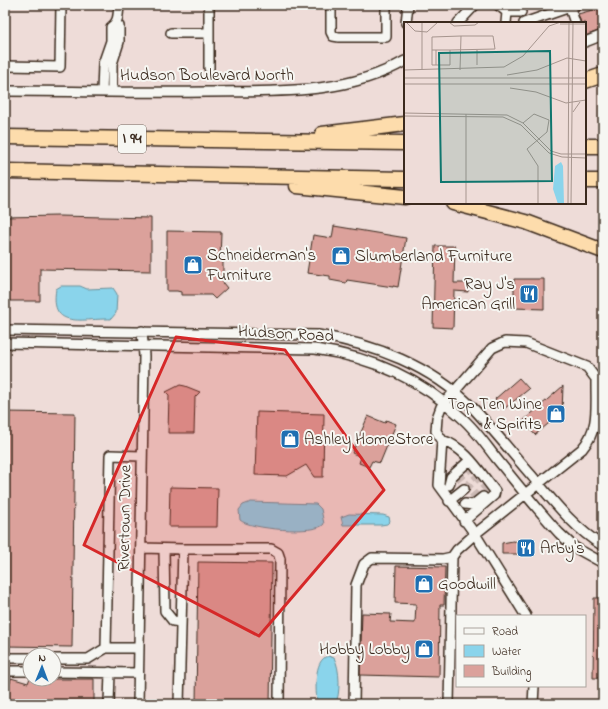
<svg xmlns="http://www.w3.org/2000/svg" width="608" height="709" font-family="'Indie Flower',sans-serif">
<rect width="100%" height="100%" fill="#eedcd8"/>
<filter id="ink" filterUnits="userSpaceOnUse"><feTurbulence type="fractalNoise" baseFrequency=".025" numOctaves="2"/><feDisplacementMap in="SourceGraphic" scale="8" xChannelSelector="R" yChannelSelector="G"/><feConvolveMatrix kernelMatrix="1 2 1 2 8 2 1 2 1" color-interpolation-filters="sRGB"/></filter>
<g filter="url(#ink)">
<path fill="#8ad4eb" stroke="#6a9099" d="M61,286H80L87,289L113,288L117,294L116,313L111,319C84,318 49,331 56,289Z
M251,502L316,504L321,509L324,524C316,535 249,529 240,520L239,510L243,505Z
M349,514L383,515L389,517L390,521L387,524L381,525H343L341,517Z
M328,656L334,658C340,667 341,696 335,704H317C316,691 313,660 328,656Z"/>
<path fill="#dba19b" stroke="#3b2a1e" d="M603,7V29L585,36V23H581L578,14Z
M58,216L151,218V271L40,269V301H5V217Z
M334,226L406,238L398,287L393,286V287L347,280L346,283L330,280V276L307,273L313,235L332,238Z
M167,231L221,232L220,260H223V283L227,288L215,299L211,295H181V292L177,291H167Z
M435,246H455L454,283H468V292L454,291L453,328L433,327Z
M514,279H544V309L514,308Z
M519,378L529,389L504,409L495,399Z
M180,385L185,386L200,392L195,397L194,433H168L169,395L166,392Z
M563,386L562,412L535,435L523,421Z
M5,412L75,413L72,647L5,646Z
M257,412L324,414L323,477H314L306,465L287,476L255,475Z
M368,416L385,423L386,420L396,424L380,463L372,461L369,467L359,463L361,457L352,453Z
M170,487L218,488L217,527H169Z
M513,541L531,544V552L521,554H502V543Z
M198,562L272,563L270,704H196Z
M396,566L445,567L444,605H440L439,677L360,675L362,613L391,614L390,622L415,623L416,604L395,603Z
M594,598H603V678H593Z
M11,678L28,683L30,678L48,684L50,679H94V704H5V681L10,683Z"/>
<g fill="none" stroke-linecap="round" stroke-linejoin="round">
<path stroke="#cab8b3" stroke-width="9" stroke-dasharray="9 4.5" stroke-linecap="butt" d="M456,479L470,468
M464,489L477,478
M472,499L485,488"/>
<g stroke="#3b2a1e" stroke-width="12">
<path id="minor" d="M331,5V32L333,36L339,37H386V5
M498,5L507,12H521
M569,5L575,23
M406,23L408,5
M458,23L475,5
M506,23L507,12
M524,23L576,5
M171,33H209
M585,42L603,35
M5,66L60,67L61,5
M209,68V5
M5,91C72,91 139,93 206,92C273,91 344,96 405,61
M102,92L103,64L111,41V27C119,22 118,14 119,5
M112,92V64L119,42V26L115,24
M5,330L318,335C374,344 431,366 472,407C493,429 512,453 532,476C554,502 574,528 603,546
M5,343L315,349C371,357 420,378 461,417C475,429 485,444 496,458C517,484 537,509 559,533L574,547L603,563
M442,440C466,448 479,471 495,491L494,495L464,521
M449,485L451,477L470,460
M449,501L464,489
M465,504L473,505L483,497
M141,548L183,549L179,704
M164,549L165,611L173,621L181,622
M183,549H271L278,553L280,559L279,704
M139,648H106L110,455L141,456
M5,658H30
M54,659H88L106,648
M5,671H30
M54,672L138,673
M109,704L110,672
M138,704L144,356L142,331
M354,704L356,585L364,564L372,558L443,559L452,557
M449,704L452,557L457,550L475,534L582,449C599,429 596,409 596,384V379L587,367L526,343L505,342L492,348L441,407L437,418L436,431L442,440L439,485L475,534L526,616
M533,704L534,686"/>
</g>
<g stroke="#3b2a1e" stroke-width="17">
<path id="highway" d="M585,81L603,75
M322,134L405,124
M5,137L405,143
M585,146H603
M5,171L405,179
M585,181H603
M297,186L405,197
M453,203L526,222L603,251"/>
</g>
<use href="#minor" stroke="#f6f6f2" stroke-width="9"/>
<use href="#highway" stroke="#fddcac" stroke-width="14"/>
</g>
</g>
<path fill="#d62828" fill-opacity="0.2" stroke="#d62828" stroke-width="3" stroke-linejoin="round" d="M176,337L285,350L384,490L259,636L84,545Z"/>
<defs>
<g id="shop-square" transform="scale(1)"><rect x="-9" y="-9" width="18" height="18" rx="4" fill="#1f6fb2" stroke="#f6f6f2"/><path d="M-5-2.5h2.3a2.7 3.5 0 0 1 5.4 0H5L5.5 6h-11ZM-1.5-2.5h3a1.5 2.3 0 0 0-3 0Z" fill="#fff"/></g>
<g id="restaurant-square" transform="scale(1)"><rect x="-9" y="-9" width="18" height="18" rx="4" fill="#1f6fb2" stroke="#f6f6f2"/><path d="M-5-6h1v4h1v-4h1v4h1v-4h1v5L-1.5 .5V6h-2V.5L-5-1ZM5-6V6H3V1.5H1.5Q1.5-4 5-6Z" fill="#fff"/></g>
</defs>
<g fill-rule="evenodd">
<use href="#shop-square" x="341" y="256"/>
<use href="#shop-square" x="193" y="265"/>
<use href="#restaurant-square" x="529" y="294"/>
<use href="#shop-square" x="556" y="414"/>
<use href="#shop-square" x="290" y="439"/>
<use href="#restaurant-square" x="526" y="548"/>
<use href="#shop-square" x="424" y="584"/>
<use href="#shop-square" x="424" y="649"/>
</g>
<g text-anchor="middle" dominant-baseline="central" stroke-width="4" stroke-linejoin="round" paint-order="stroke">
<rect fill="#f6f6f2" stroke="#73675e" stroke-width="1" x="118" y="125" width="28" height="28" rx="3"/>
<g font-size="16" font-weight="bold" fill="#3b2a1e">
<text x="132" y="139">I 94</text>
</g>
<g font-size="17" fill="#3b2a1e" stroke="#f6f6f2">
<text x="207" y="75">Hudson Boulevard North</text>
<text transform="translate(286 334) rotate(3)">Hudson Road</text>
<text transform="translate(125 518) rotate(-89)">Rivertown Drive</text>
</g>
<g font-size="17" fill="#3b2a1e" stroke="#f6f6f2" text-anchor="start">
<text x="207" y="255">Schneiderman's<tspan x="207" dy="20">Furniture</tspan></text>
<text x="355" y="256">Slumberland Furniture</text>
<text x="515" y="284" text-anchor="end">Ray J's<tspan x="515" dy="20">American Grill</tspan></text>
<text x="542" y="404" text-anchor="end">Top Ten Wine<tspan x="542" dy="20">&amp; Spirits</tspan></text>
<text x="304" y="439">Ashley HomeStore</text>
<text x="540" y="548">Arby's</text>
<text x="438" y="584">Goodwill</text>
<text x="410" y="649" text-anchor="end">Hobby Lobby</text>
</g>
</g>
<g transform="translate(404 22)">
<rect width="182" height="182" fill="#eedcd8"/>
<path d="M157,140L159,144L160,182H154L149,167L151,144Z" fill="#8ad4eb"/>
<path fill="none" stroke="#a6958e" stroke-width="1" d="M2,0L11,9L23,10L34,0M18,0V48M45,0L50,4L71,3L75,0M156,2H182M28,28H46V43H28V15L57,14L56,48M32,28V43M46,28L91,27L89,14H57M73,28V43M0,48L100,45L119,34L145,4L157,0M103,53L133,48L163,36L182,39M0,56H182M0,62H182M106,66L132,70L162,81L182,78M169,90L176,80M0,91L103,93L119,101L147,129L157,132H182M62,92V182M0,94L99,95L117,103L145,131L158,135L182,136M119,101L130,92L145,98L143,110L123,127L134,144V182M164,182L165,0M167,182L169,0"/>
<path fill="#0f766e" fill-opacity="0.15" stroke="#0f766e" stroke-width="2" d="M146,29L148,159L37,160L35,31Z"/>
<rect width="182" height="182" fill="none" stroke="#3b2a1e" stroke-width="2"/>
</g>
<rect width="608" height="709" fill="none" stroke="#f6f6f2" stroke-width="20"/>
<rect x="10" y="10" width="588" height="689" fill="none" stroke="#3b2a1e" stroke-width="1.5" filter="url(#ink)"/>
<rect x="456" y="615" width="130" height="72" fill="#f6f6f2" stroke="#aba49d"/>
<rect x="464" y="628" width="20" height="6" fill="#f6f6f2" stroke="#aba49d"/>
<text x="492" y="635" font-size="12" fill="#3b2a1e">Road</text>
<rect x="464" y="645" width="20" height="12" fill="#8ad4eb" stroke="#aba49d"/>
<text x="492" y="655" font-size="12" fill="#3b2a1e">Water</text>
<rect x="464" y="665" width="20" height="12" fill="#dba19b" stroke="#aba49d"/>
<text x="492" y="675" font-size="12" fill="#3b2a1e">Building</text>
<g transform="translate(42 667) rotate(1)"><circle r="19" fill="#f6f6f2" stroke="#aba49d"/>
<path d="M0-3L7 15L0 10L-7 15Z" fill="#1f6fb2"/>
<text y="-6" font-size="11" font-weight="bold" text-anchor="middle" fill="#3b2a1e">N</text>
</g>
</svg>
